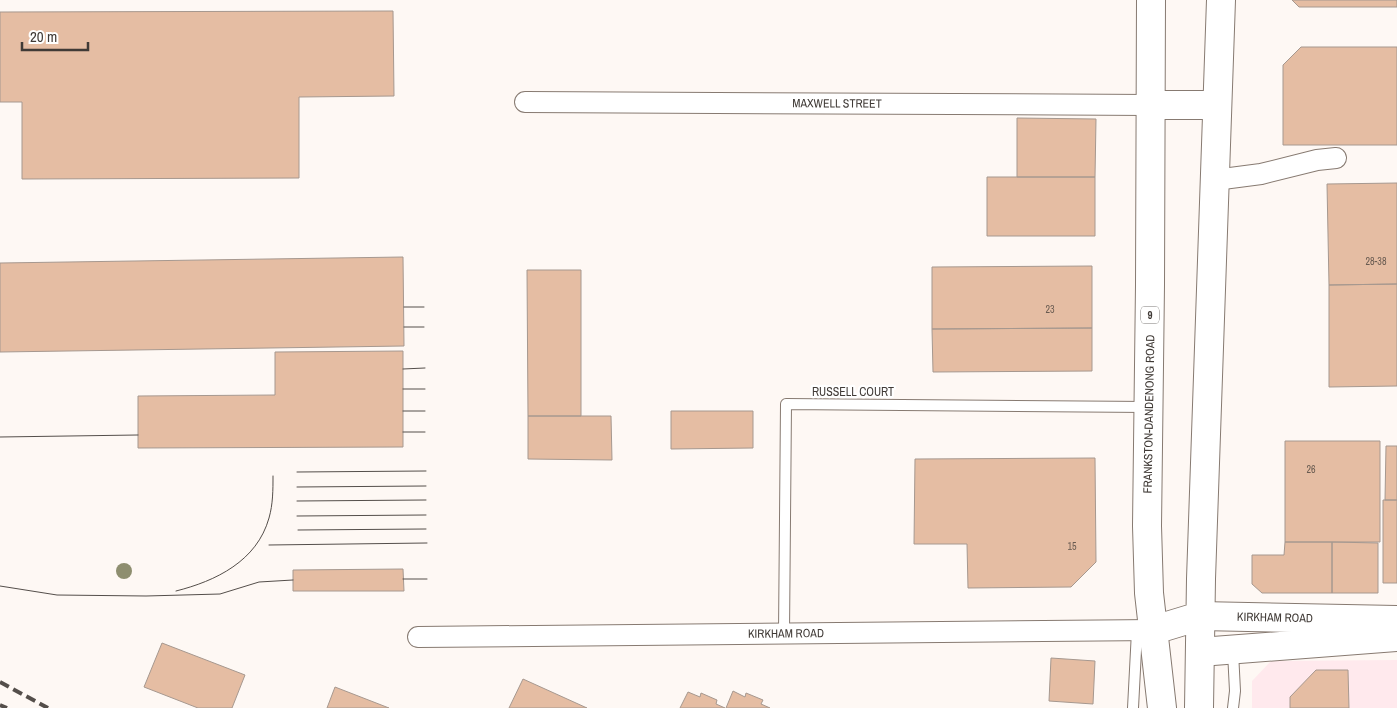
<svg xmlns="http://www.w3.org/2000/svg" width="1397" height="708" font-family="'Archivo Narrow',sans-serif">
<rect width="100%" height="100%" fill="#fef8f4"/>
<path fill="#ffe9ed" d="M1397,660V708H1252V681L1271,661Z"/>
<path fill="#e5bda3" stroke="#a6988f" d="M1292,0H1397V7H1299Z
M393,11L394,96L299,97V178L22,179V102H0V12Z
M1301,47H1397V145H1283V65Z
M1017,118L1096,119L1095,177H1017Z
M987,177H1095V236H987Z
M1397,183V284L1329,285L1327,184Z
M403,257L404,346L0,352V263Z
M1092,266V328L932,329V267Z
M527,270H581V416H528Z
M1397,284V386L1329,387V285Z
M1092,328V371L933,372L932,329Z
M403,351V447L138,448V396L275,395V352Z
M671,411H753V448L671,449Z
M528,416H611L612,460L528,459Z
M1285,441H1380V542H1285Z
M1386,446H1397V500H1385Z
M1095,458L1096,562L1071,587L968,588L967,544H914L915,459Z
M1383,500H1397V583H1383Z
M1285,542H1332V593H1262L1252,584V555H1284Z
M1332,542L1378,543V593H1332Z
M403,569L404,591H293V570Z
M162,643L245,675L232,708H198L144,687Z
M1051,658L1095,661L1093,704L1049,701Z
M1316,670H1348L1349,708H1290V697Z
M523,679L587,708H509Z
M335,687L389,708H327Z
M733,691L745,697L746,693L763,700L761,704L770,708H726Z
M688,692L700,697L701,693L717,700L716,704L725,708H680Z"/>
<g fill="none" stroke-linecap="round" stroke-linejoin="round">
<g stroke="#877a71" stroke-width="12">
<path id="lane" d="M784,633L786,404L1148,407
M1133,708L1137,631
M1233,708L1235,691L1233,652"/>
</g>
<g stroke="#877a71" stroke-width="22">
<g id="street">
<path id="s1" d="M525,102L1150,105"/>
<path d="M1215,180L1261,174L1317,160L1336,158"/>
<path id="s2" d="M418,637L1154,630"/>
</g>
</g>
<g stroke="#877a71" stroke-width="30">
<g id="secondary">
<path id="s3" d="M1200,616L1397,620"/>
<path d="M1200,652L1397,637"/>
</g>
</g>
<g stroke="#877a71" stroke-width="30">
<path id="highway" d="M1151,0L1150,285L1147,526L1149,593L1162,708
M1150,105H1217
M1154,630L1200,616
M1199,708L1201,579L1221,0"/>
</g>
<use href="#lane" stroke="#fff" stroke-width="10"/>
<use href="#street" stroke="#fff" stroke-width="20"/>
<use href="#secondary" stroke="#fff" stroke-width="28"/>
<use href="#highway" stroke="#fff" stroke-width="28"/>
<path stroke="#544e4a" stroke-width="1" d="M404,307H424
M404,327H424
M403,369L425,368
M403,389H425
M403,411H425
M403,432H425
M0,437L138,435
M297,472L426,471
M297,487L426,486
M297,501L426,500
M297,516L426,515
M298,530L426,529
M269,545L427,543
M403,579H427
M0,586L57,595L146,596L220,594L259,582L293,580
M176,591C216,581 257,561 269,518C273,504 273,490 273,476"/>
<path stroke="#544e4a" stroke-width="4" stroke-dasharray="10 5" stroke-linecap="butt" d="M0,682L48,708
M0,705L7,708"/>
</g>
<circle fill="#8e8e6f" cx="124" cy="571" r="8"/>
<g text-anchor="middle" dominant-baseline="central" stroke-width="4.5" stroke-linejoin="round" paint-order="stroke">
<g font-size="10" fill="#695b51">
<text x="1376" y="261">28-38</text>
<text x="1050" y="309">23</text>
<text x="1311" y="469">26</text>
<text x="1072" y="546">15</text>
</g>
<rect fill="#fff" stroke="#797572" stroke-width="1" x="1141" y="306.5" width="18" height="17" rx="4"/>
<g font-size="11" font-weight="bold" fill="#403a36">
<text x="1150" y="315">9</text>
</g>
<g font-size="12" fill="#403a36" stroke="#fff">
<text stroke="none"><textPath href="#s1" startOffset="312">MAXWELL STREET</textPath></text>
<text x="853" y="392">RUSSELL COURT</text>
<text transform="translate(1149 414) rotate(-89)">FRANKSTON-DANDENONG ROAD</text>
<text stroke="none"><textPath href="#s3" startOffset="75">KIRKHAM ROAD</textPath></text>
<text stroke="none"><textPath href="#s2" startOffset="368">KIRKHAM ROAD</textPath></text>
</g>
</g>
<path d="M22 42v8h66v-8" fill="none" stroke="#403a36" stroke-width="2.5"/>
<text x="30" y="42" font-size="15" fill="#403a36" stroke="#ffffff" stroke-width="4" paint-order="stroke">20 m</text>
</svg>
